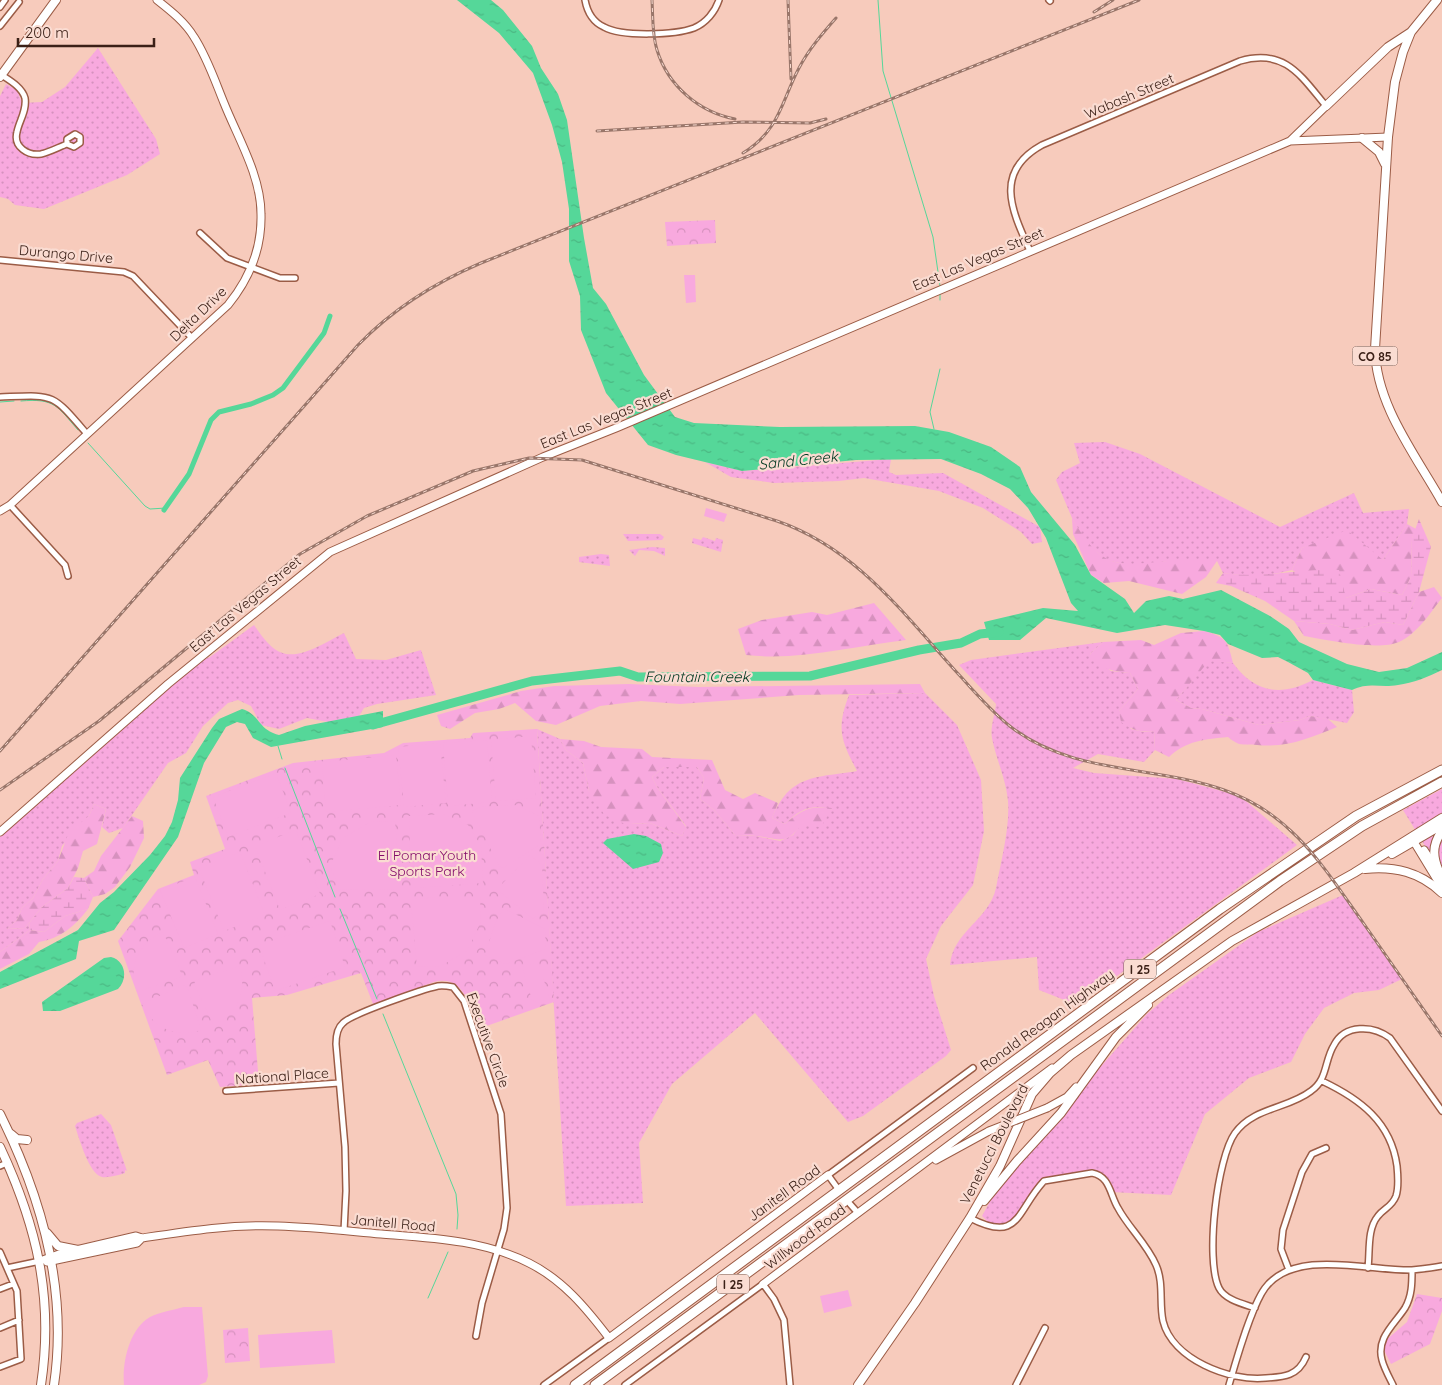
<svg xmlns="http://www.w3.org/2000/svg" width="1442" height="1385" font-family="Quicksand,sans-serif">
<defs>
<pattern id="grass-dots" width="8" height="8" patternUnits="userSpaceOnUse" patternTransform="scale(1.25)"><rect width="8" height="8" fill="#f8a9de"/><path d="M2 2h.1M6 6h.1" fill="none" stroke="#d691be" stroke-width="1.8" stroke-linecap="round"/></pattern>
<pattern id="forest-firs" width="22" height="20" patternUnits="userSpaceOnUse" patternTransform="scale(1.25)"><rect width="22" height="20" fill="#f8a9de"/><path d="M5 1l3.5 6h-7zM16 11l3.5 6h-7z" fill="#d691be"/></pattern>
<pattern id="wetland-marsh" width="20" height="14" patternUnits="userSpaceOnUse" patternTransform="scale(1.25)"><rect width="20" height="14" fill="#f8a9de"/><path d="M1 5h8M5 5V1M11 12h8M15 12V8" fill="none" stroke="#d691be"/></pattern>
<pattern id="park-crowns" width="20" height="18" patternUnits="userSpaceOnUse" patternTransform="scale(1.25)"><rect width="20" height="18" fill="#f8a9de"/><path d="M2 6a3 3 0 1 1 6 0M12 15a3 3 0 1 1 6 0" fill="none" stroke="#d691be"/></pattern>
<pattern id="water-ripples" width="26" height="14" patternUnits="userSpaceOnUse" patternTransform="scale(1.25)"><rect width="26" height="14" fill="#55d799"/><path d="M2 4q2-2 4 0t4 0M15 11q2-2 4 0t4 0" fill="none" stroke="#4bb883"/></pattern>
</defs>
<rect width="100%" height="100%" fill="#f7cbbc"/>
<path fill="url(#grass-dots)" d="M98,48L156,139L160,154L127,175L44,209L15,205L8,199L0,197V96L6,84L17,90L22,103L42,102L65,87Z
M1105,442L1140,454L1280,527L1354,493L1363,513L1409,509L1407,524L1383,560L1331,539L1302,548L1292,570C1268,576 1247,577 1223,573L1217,561H1169L1133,566L1106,560L1087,544L1072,518L1056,480L1062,472L1080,463L1074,443Z
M891,459L889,472L896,475L943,473L1040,527L1042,542L1032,544L1021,532L983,508L939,491L864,478L839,481L774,483L731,477L705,462L742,471Z
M623,534H660L664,537L662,540L628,541Z
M703,537L715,541L716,538L723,540L721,552L692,543L693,538L701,540Z
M652,547L665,548V556L654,551L639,550L635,556L629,550Z
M601,554L609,555L610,566L579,562V557Z
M254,625C259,632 265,641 272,647C293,666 323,643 344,633L356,659L386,660L421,650L436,695L377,704L364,708L359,716L328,722L307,718L279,729L261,725L251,706L238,700L228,703L203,726L186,753L168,763L123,828L109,833L102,827L106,809L94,804L89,816L62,846L58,861L43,879L33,898L22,908L17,920L7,929L25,928L29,923L30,930L0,952V832L193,664L210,657Z
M1103,642L1090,654L1111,671L1130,673L1138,689L1119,711L1131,729L1144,732L1154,731L1155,750L1144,762L1098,754L1073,768L1094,773L1177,779L1240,796L1297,845L1077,1005L1039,990L1037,957L950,965C953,931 989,920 996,888C1001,861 1010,828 1008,801C1006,779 996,759 992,738C990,728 995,714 996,704L959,665L971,660Z
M1209,660L1233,663C1255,693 1281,697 1313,680L1352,690L1354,712L1347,723L1310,716L1300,720L1259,725L1202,709L1191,708L1176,700Z
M925,693L957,725L981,780L984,831L973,885L941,926L926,959L934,996L951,1050L946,1056L863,1116L848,1122L755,1013L672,1084L639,1143L643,1203L566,1206L537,729L560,739L566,750L583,763L589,791L630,824L650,823L682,836L686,826L657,787L652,777L664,767H697L704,778L700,799L714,810L735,835L756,836L780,841L793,835L801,824L832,809C811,804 800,809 785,824L772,818C790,774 815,778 857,771C841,740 836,729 849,695Z
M1442,789V872H1441L1403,810Z
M1343,895L1402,979L1379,990L1354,993L1324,1008L1305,1034L1291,1062L1249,1078L1205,1114L1171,1195L1111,1192L1105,1179L1092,1173L1052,1178L1039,1186L1015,1221L995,1229L982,1216L1003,1178L1147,1014L1169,995L1258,932Z
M101,1114L111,1125L127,1171L125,1170V1173C118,1175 109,1178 102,1177C89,1174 79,1138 75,1126L77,1123Z"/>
<path fill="url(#forest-firs)" d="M1072,518C1101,567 1112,567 1167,561C1183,559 1200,561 1217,561L1206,577L1182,594L1129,581L1104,583L1091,575L1073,534Z
M1407,524L1416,529L1412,538L1411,577L1402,595L1371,589L1346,598L1292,570L1302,548L1347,530L1383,560Z
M1434,587L1442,598C1430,613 1418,633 1399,642C1378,651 1327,640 1304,636L1294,621L1330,624L1352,630L1385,622L1403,625L1419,592Z
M874,603L906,640C853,646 800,661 746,655L738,629L762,620L812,612L827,615Z
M1204,631C1226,637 1228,641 1233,663L1209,661L1176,700L1191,708L1202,709L1259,725L1300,720L1310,716L1328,719L1337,727C1310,738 1287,748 1257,745C1242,744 1240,747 1228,737C1206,739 1185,741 1169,757L1155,750L1154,731C1141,733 1132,730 1121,722L1119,711L1138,689L1130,673C1113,671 1099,670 1090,654L1103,642L1141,640L1154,645L1181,633Z
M629,684L698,687L920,684L925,693L799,695L680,704L641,701L600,706L556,725L536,721L515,703L499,709L475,713L450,729L441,726L437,715L521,691L554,686Z
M560,739L584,741L601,747L642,749L652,757L712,760L725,790L743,799L755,793L778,803L772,818L785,824C802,809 809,806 832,808L821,827L801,825C785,847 778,838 756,836C749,835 742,836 735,835L714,810L700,799L704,778L697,767H664L652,777L657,787L686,827L682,836L650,823L630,824L618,822L604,814L589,791L583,763L566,750Z
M94,804L106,809L97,844L83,851L78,868L68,888L42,907L25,928L7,929L17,920L22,908L33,898L43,879L58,861L69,832L89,816Z
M132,816L143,821L144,838L130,867L115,887L105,894L93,897L84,878L94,871L101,856Z
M88,909C74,927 61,938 39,942L29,954L0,969V952L30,930L44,932L65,916Z"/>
<path fill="url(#wetland-marsh)" d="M1419,519L1431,547L1419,592L1403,625L1385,622L1352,630L1330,624L1294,621L1265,601L1231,586L1216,583L1223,573C1263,579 1299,568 1339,570L1346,598L1371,589L1402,595L1411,577L1412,538Z
M74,877L84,878L93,897L88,909L65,916L44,932L30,930L29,923L42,907L68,888Z"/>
<path fill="url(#park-crowns)" d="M715,220L716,243L667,246L665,222Z
M537,729L554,1002L478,1029C470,1007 464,974 434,982L373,1004L361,973L287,995L252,998L259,1084L220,1087L208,1060L167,1075L118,941L158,889L194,875L190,862L225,849L206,796L293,763L384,753L403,743L470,738L473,733Z
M1417,1294L1442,1298V1311L1430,1344L1391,1364L1385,1352V1341L1407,1322Z
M248,1328L250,1361L225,1363L223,1330Z"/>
<path fill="#f8a9de" d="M684,275H695L696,302L686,303Z
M706,508L727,514L724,522L704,516Z
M531,736L536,798L496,801L491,740Z
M487,740L492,802L448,806L443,743Z
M440,743L446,803L404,807L398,747Z
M396,755L401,805L326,812L322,762Z
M276,773L291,813L228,837L213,797Z
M518,805L539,816L541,844L503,868L499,866L472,811L480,807Z
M444,814L468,825L481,846L483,883L415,888L411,884L409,816Z
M395,821L400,885L396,889L340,890L330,866L343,838L370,822Z
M296,830L320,894L280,910L255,846Z
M240,852L265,915L224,931L199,868Z
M530,855L542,865L544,909L533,919L499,891V887Z
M195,877L218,934L184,948L160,890Z
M440,897H480L481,921L468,950L441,966L417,967L411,903L415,899Z
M505,909L545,929L546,949L506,964L485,955C489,944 496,914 505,909Z
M330,921L345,967L275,991L259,945Z
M163,932L179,968L181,973L180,977L137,992C128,966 138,943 163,932Z
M534,963L539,965L549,996L546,999L537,1002L532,1000L523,970L524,966Z
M239,966C248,989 238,1017 213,1024L194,984L196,980Z
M183,985L187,987L189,992L201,1030C175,1038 153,1028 142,1004Z
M848,1290L852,1306L824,1313L820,1296Z
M184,1307H202L208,1376L206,1382L199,1385H124C122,1363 129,1329 150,1317C160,1312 173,1310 184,1307Z
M332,1330L335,1363L260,1368L258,1335Z"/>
<path fill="url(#water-ripples)" d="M457,0H491L503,10L532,46L541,68L558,94L567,120L584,238L593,288L606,304L644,375L675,417L694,423L780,427L915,426L949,432L991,447L1020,467L1031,492L1075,545L1091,575L1125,599L1134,613L1146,601L1169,596L1183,599L1221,590L1270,616L1289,629L1299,642L1347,664L1379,672L1407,668L1442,652V670C1428,677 1413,683 1398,685C1380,688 1369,682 1352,690L1313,680L1308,673L1288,662L1278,657L1262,658L1228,644L1220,635L1204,631L1165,625L1117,633L1046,618L1020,640H989L984,622L1043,608L1078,611L1071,603L1046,538L1028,508L1010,489L981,474L941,459L856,460L742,471L676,455L648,445L606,393L581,330L580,296L569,261V209L562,162L552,125L533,73L499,33Z
M242,709C261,715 257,729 279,735L305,726L383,711V727L271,747L253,738L245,724L237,722L226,727L204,763L178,837L114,930L79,941L76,959L0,989V972L78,930L100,903L114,892L150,855L165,836L172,822L178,800L180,778L212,728L219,719Z
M634,834L646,836L661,844L663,853L659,862L633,869L603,843L607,839Z
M111,957C126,961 128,979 118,989L60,1011H43L42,1002L104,958Z"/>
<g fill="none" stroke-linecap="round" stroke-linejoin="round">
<path stroke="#55d799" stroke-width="1" d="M878,0L883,71L933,237L940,286
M940,292V300
M21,401C55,398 57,406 78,430
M0,402L14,401
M934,429L930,412L940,369
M88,443L145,506L150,509L166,508
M278,746L282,759
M285,768L335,897
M340,909L377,999
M383,1014L456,1194L458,1215L457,1229
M428,1298L448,1252"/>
<path stroke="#55d799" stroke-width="5" d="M164,510L189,474L211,420L219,412L251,404L273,395L283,388L324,333L330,316"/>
<path stroke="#55d799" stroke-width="9" d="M373,725L532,681L620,671L638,677L810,676L919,650L961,643L980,634L999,632"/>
<g stroke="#9b5c46" stroke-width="8">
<path id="street" d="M585,0C587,11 593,22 604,27C622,37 675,35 694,28C706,23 715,12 719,0
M1049,0L1050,1
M0,7L5,0
M0,26L19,2
M0,74C9,80 22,87 25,98C27,111 19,121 17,132C13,147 28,156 41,154C50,152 59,147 67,144V139L75,134L80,137V143L74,147L67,144
M200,233L227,258L280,278H295
M1030,251C1012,211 993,172 1042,145L1240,61C1285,48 1301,76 1326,106
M0,260L124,272L133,276L192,338
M0,397C55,395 51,392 87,434
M10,505L65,565L68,576
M1322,1081C1360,1099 1391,1122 1397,1166C1398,1176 1399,1187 1396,1196C1392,1207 1384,1208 1378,1216C1367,1229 1370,1251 1368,1268
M226,1091L339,1083
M0,1166L7,1163
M836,1186L828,1175L973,1068
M850,1204L858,1213
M970,1218C1020,1244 1016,1211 1044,1181L1092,1173C1110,1176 1110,1195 1118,1208C1128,1227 1147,1244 1156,1265C1164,1283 1159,1303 1163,1321C1172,1359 1230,1382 1266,1378C1284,1377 1298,1376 1306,1357
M344,1231L346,1191L345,1147L336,1044C336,1036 337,1028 343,1023C351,1014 424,989 438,986C443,985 448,986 453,987L464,1001L501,1114L507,1208L504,1229L482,1303L476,1336
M0,1252L17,1291L21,1359L0,1367
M7,1268L40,1261
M1289,1270L1281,1249L1283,1230L1302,1172L1312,1154L1326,1148
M0,1289L13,1284
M1255,1308C1244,1304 1225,1300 1219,1288C1205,1260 1217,1158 1235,1133C1254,1107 1288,1109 1311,1091C1328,1079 1324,1061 1334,1045C1345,1024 1373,1025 1390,1038L1442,1111
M0,1328L19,1320
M544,1385L609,1338
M625,1385L763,1284L774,1299L784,1320L790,1385
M1016,1385L1045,1328
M1229,1385C1236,1361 1251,1307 1265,1288C1295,1248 1369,1271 1412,1270C1422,1269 1432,1268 1442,1266
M1393,1385C1389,1377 1384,1368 1382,1360C1376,1338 1394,1325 1405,1308C1412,1296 1412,1283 1412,1270"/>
</g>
<g stroke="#9b5c46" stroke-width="9">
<path id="secondary" d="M1290,141L1388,137
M0,511L10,505L228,305C250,278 262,249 261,214C261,176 238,138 224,103C215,81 207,57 194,37C185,22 171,11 157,0
M0,832L168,684L330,552L543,457L616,428L1290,141L1326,106
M1413,836L1414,842L1442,888
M1424,850L1442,878
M1047,1108L1067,1097L1076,1087
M936,1160L989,1131
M40,1261L59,1254L136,1236L142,1238C188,1231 232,1224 278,1226C313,1227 347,1231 381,1234C432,1238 483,1240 529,1263C563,1280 586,1308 609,1338L828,1175
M47,1262L137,1243L142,1238
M763,1284L1052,1068"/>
</g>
<g stroke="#9b5c46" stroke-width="10">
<path id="primary" d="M1437,0L1411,32L1403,52L1395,82L1388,137L1375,349C1376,405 1415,454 1442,502
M0,77L56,0
M1326,106L1388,47L1411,32
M1362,138L1379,152L1385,164
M1392,854L1442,825
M1365,869C1395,866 1420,872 1442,893
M1440,874C1433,858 1431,846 1442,831
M0,1114C42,1198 68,1291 54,1385
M11,1134L17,1139L27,1140
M0,1147C37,1226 54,1298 41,1385
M984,1201L1017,1161L1061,1113L1116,1037L1148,1005
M47,1233L58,1246L78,1250
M858,1385L915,1303L970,1218L1000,1166L1032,1094L1050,1073L1071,1055L1232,941L1354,873L1442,818"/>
</g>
<g stroke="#9b5c46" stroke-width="11">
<path id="highway" d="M575,1385L1220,909L1356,816L1442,770
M595,1385L1280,881L1362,826L1442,782"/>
</g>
<use href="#street" stroke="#fff" stroke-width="5"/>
<use href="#secondary" stroke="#fff" stroke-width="7"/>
<use href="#primary" stroke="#fff" stroke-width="8"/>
<use href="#highway" stroke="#fff" stroke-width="9"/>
<g stroke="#99766a" stroke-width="3">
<path id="rail" d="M652,0C653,17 652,34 657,50C668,86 699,112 735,119
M788,0L791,79
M1094,12L1113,0
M597,131L743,122L810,123L826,119
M743,153C780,130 781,102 799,68C809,49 822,34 836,18
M0,751L358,345C394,308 434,283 481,263L1139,0
M0,790L99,721L300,554L367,516L473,471L529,458L582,460L777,521C858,549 905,616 962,678C977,695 993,713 1011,727C1073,775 1154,765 1224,790C1293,814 1324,868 1364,924C1390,961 1416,999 1442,1036"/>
</g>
<use href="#rail" stroke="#fadcd2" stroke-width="1" stroke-dasharray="4" stroke-linecap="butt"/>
<g stroke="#9b5c46" stroke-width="9" stroke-linecap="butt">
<path id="secondary-bridge" d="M989,1131L1047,1108"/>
</g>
<use href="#secondary-bridge" stroke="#fff" stroke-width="7"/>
</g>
<g text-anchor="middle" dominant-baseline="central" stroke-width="4.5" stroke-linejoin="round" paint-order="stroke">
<g fill="#fadcd2" stroke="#74584f" stroke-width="1">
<rect x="1352.5" y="346.5" width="45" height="19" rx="4"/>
<rect x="1124" y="959.5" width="32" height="19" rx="4"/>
<rect x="717" y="1274.5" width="32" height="19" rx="4"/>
</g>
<g font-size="12" font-weight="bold" fill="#3b2017">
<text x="1375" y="356">CO 85</text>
<text x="1140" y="969">I 25</text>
<text x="733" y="1284">I 25</text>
</g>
<g font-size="14" fill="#3b2017" stroke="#fadcd2">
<text transform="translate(1129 96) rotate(-23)">Wabash Street</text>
<text transform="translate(66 254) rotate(5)">Durango Drive</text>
<text transform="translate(978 259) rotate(-23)">East Las Vegas Street</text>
<text transform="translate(198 314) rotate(-44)">Delta Drive</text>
<text transform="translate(606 418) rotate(-22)">East Las Vegas Street</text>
<text transform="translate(245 604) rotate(-40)">East Las Vegas Street</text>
<text transform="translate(1047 1020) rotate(-36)">Ronald Reagan Highway</text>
<text transform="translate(488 1040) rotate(70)">Executive Circle</text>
<text transform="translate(282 1076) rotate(-4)">National Place</text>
<text transform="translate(994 1144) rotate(-63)">Venetucci Boulevard</text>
<text transform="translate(784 1193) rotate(-36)">Janitell Road</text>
<text transform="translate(393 1223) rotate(5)">Janitell Road</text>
<text transform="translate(805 1237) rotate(-37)">Willwood Road</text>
</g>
<g font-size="14" fill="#840a6a" stroke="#fadcd2">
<text x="427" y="855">El Pomar Youth<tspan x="427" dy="16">Sports Park</tspan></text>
</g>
<g font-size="15" font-style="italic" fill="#003921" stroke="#fadcd2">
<text transform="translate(798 460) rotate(-6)">Sand Creek</text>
<text x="697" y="676">Fountain Creek</text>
</g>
</g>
<path d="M18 38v8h136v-8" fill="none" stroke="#3b2017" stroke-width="2.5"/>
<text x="25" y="38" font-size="15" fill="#3b2017" stroke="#fadcd2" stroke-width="4" paint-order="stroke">200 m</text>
</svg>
